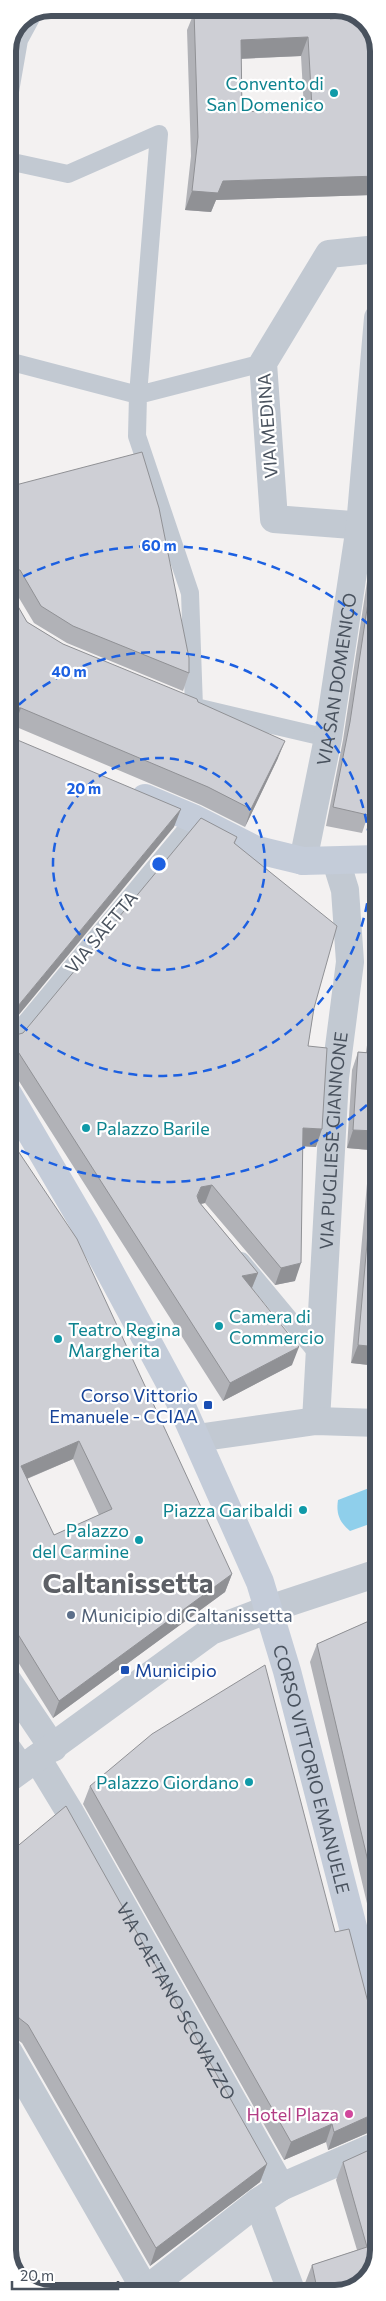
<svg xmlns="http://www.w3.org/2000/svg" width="386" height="2301" font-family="Commissioner,sans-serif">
<rect width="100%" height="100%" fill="#f3f1f1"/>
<path fill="#8fcfeb" d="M377,1485L378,1521L350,1531C339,1522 336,1513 338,1500Z"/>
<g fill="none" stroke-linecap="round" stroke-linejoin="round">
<path stroke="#c2c9d2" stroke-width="18" d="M8,103L19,40L32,16
M8,161L68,174L159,134L138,395L137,436L190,593L194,707
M8,361L138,395L263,363
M200,708L328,738
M8,1044L195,819
M241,1261L319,1355"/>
<g stroke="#c2c9d2" stroke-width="28">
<path d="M378,527L274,519L263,363L329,254L378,249"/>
<path id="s1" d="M303,861L328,738L360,526L378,318"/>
<path id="s2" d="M316,1421L335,1078L350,962L345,890L336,861"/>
<path d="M197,1438L316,1421L378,1423"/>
<path d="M8,1681L53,1748"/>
<path d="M8,1750L21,1768"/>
<path id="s3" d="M37,1758L71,1814L281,2187"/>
<path d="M8,1779L211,1631L269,1609L378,1573"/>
<path d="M8,2051L147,2293"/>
<path d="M258,2202L292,2293"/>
<path d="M142,2293L258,2202L281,2187L378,2145"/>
</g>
<g stroke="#c4ccd9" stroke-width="28">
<path d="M145,798L195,819L254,849L303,861L378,859"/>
<path id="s4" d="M8,1094L84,1224L179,1400L260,1582L287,1671L378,2024"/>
</g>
</g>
<path fill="#b1b2b7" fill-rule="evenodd" d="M196,8L342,9L336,18L372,195L216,200L211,212L185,210L191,156L187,30ZM301,56L304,109L242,112L241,59Z
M8,487L189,673L183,691L67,643L34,623L13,588L8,587Z
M378,529V785H377L368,815L362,833L326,826L343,740L373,542Z
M8,589L27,622L63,644L198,702L278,758L245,827L201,805L14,726L8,725Z
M237,837L235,843L314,1008L308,1046L316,1147L303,1146L295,1281L275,1285L205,1203L201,1204L258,1273L252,1288L292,1365L223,1401L8,1064V1034L12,1036L23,1033Z
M378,981V1366L351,1363L370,1150L347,1148L352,1070L358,1052H366L375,991Z
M8,1136L232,1574L225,1592L53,1718L8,1646ZM73,1459L99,1515L54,1535L27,1479Z
M378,1617V1963L372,1939L374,1933L310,1662L317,1644Z
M90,1786L372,2131L328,2150L326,2142L284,2160L83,1804Z
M8,1854L267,2164L260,2182L150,2266L22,2043L12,2036L8,2029Z
M343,2162L378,2250L340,2293H307L305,2283L312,2265L357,2250L336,2180Z"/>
<path fill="#909195" d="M338,8L342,9L324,38L330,19Z
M308,37L301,56L234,59L241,40Z
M378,176V178L372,195L216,200L211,212L185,210L192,191L223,181Z
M14,569L8,587V572Z
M12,707L21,708L14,726L8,725V709Z
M285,741L278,758L245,827L251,809Z
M181,809L174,827L8,1028V1018Z
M303,1128L322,1129L316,1147L297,1146Z
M353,1130L377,1131L370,1150L347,1148Z
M212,1185L205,1203L195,1205L191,1214L201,1187Z
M301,1263L295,1281L275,1285L281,1268Z
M258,1273L251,1290L242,1276Z
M358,1345L378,1347V1366L351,1363Z
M299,1347L292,1365L223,1401L230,1383Z
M79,1441L73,1459L14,1484L21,1466Z
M232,1574L225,1592L53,1718L59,1701Z
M378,2112V2130L372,2131L328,2150L334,2132Z
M332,2124L326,2142L284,2160L291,2142Z
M267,2164L260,2182L150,2266L156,2248Z"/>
<path fill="#cecfd5" stroke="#909195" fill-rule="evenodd" d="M196,8H338L330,19L359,17L365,20L369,28L378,162V176L223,181L218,193L192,191L198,137L194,11ZM308,37L312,108L242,112L241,40Z
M142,452L159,508L189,658V673L73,626L41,606L20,570L14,569L8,572V487Z
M378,536V779L368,815L333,807L350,722Z
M8,589L27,622L63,644L197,699L198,702L285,741L251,809L208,787L21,708L12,707L8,709Z
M8,736L181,809L8,1018Z
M201,818L237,837L234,843L337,926L314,1008L308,1046L327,1048L322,1129L303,1128L301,1263L281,1268L212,1185L201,1187L197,1196L199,1202L258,1273L242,1276L299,1347L230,1383L8,1036V1034L12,1036L23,1033Z
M378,995V1347L358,1345L377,1131L353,1130L358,1052L370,1053Z
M8,1136L77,1239L232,1574L59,1701L8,1618ZM79,1441L112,1509L54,1535L21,1466Z
M378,1617V1904L317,1644Z
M265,1665L335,1932L349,1929L370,2010L373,2016L378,2020V2112L334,2132L332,2124L291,2142L90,1786L152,1734Z
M66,1806L267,2164L156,2248L28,2025L19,2018L8,1999V1854Z
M378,2146V2250L367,2279L340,2293H318L312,2265L367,2247L343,2162Z"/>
<g fill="none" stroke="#1c60e1" stroke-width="2.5" stroke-dasharray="9 6">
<circle cx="159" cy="864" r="106"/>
<path d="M8 715A212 212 0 1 1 8 1013"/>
<path d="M378 1095A318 318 0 0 1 10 1145M10 583A318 318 0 0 1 378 633"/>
</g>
<g fill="#0f9aa8" stroke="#fff" stroke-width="2">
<circle cx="334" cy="93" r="5"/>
<circle cx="86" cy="1128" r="5"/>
<circle cx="219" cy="1326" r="5"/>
<circle cx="58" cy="1339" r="5"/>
<circle cx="303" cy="1510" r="5"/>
<circle cx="139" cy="1540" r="5"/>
<circle cx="249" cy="1782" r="5"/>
</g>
<g fill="#1a4fb4" stroke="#fff" stroke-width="2">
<rect x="203" y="1400" width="10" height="10" rx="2.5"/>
<rect x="120" y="1665" width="10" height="10" rx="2.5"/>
</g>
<circle fill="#5c6f8a" stroke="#fff" stroke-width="2" cx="71" cy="1615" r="5"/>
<circle fill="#d1479c" stroke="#fff" stroke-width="2" cx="349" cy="2114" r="5"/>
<g text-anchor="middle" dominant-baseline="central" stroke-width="4.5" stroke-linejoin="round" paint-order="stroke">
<g font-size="18" fill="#0d838f" stroke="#fff" text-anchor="end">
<text x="324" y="83">Convento di<tspan x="324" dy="21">San Domenico</tspan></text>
<text x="96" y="1128" text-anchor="start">Palazzo Barile</text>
<text x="229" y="1316" text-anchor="start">Camera di<tspan x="229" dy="21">Commercio</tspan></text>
<text x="68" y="1329" text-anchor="start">Teatro Regina<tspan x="68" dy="21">Margherita</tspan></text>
<text x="293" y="1510">Piazza Garibaldi</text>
<text x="129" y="1530">Palazzo<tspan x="129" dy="21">del Carmine</tspan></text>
<text x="239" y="1782">Palazzo Giordano</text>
</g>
<g font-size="18" fill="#49525e" stroke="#fff">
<text transform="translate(267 426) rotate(-94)">VIA MEDINA</text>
<text stroke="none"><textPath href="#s1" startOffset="185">VIA SAN DOMENICO</textPath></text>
<text transform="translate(101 932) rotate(-50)">VIA SAETTA</text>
<text stroke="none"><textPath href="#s2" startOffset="281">VIA PUGLIESE GIANNONE</textPath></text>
<text stroke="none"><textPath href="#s4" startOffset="744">CORSO VITTORIO EMANUELE</textPath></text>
<text stroke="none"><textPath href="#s3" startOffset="280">VIA GAETANO SCOVAZZO</textPath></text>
</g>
<g font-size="18" fill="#164399" stroke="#fff" text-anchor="end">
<text x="198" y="1395">Corso Vittorio<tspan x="198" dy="21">Emanuele - CCIAA</tspan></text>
<text x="135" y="1670" text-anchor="start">Municipio</text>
</g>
<g font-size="18" fill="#4e5e75" stroke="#fff" text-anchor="start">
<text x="81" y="1615">Municipio di Caltanissetta</text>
</g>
<g font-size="18" fill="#b23c85" stroke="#fff" text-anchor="end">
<text x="339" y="2114">Hotel Plaza</text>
</g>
<g font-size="28" font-weight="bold" fill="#5d6066" stroke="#fff">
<text x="128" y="1582">Caltanissetta</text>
</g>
</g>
<path d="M0 0H386V2301H0ZM51 16H335A35 35 0 0 1 370 51V2250A35 35 0 0 1 335 2285H51A35 35 0 0 1 16 2250V51A35 35 0 0 1 51 16Z" fill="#fff" fill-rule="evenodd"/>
<path fill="none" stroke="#49525e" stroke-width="6" d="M51 16H335A35 35 0 0 1 370 51V2250A35 35 0 0 1 335 2285H51A35 35 0 0 1 16 2250V51A35 35 0 0 1 51 16Z"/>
<circle cx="159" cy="864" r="8" fill="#1c60e1" stroke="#fff" stroke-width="2.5"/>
<g font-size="15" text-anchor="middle" font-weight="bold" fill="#1c60e1" stroke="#fff" stroke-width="4.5" stroke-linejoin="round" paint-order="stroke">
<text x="159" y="551">60 m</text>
<text x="69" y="677">40 m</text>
<text x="84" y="794">20 m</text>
</g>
<path d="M12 2281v8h106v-8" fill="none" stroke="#49525e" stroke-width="2.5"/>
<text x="20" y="2281" font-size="15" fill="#49525e" stroke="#ffffff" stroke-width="4" paint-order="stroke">20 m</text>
</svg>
